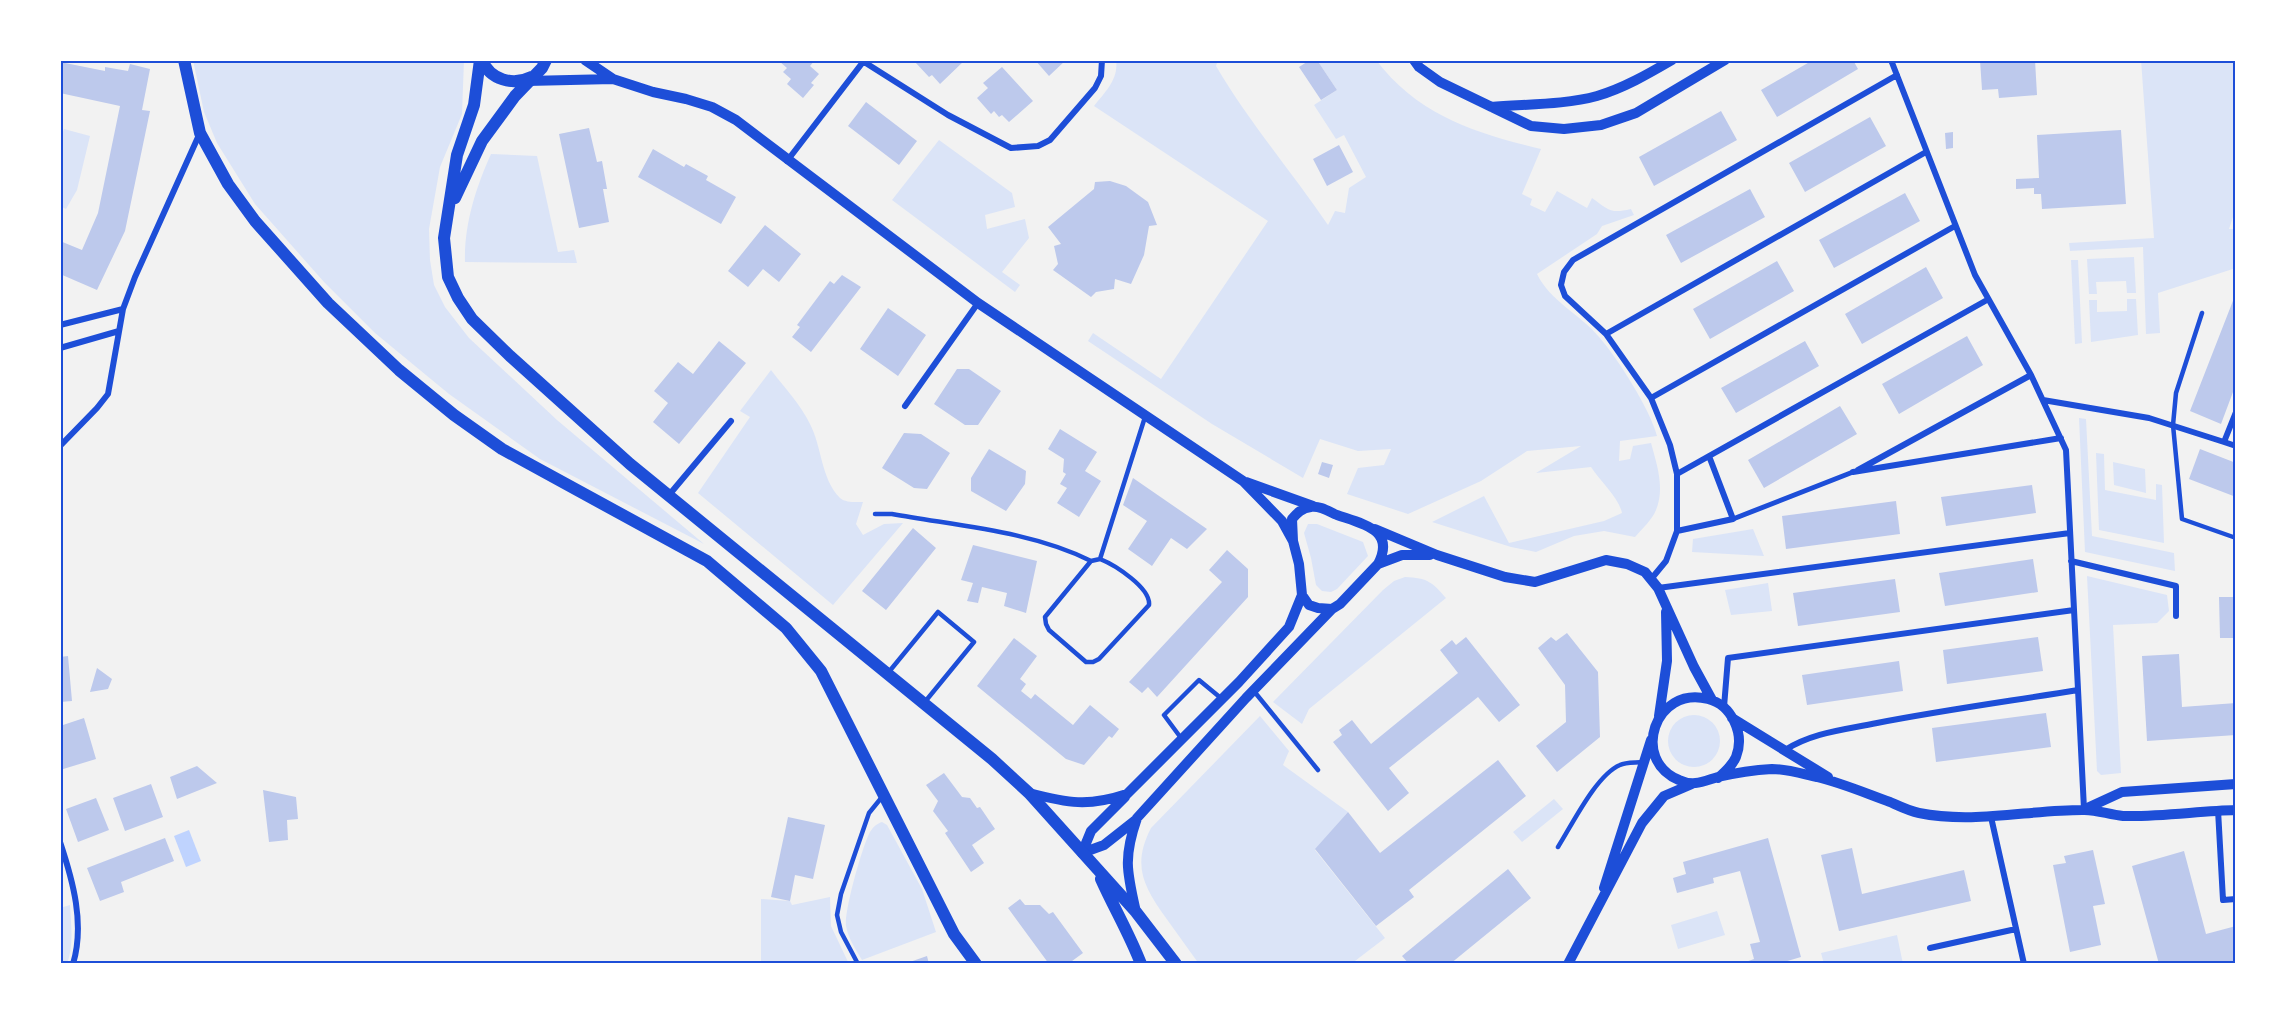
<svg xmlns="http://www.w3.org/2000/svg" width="2296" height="1024" font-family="Figtree,sans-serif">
<rect width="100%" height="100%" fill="#f2f2f2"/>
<path fill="#dbe4f7" d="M193,60H464L462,114L440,167L429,229L430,260L434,285L445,307L469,338L557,420L704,544L540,459L449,394L375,333L324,282L255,204L217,143L204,112Z
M1116,60H1218L1216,66C1249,122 1291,171 1328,225L1335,211L1345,213L1349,188L1366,177L1344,135L1336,139L1314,105L1337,90L1317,60H1376C1419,116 1475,133 1541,149L1522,194L1532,199L1530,205L1545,212L1557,191L1587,208L1592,198C1609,210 1610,214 1631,209L1634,215L1602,226L1597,234L1537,274C1550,301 1581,315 1599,337C1617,357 1651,411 1657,436L1620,441L1619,461L1630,459L1633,446L1651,443C1657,465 1665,488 1656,510C1652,520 1642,529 1635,537L1604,531L1574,536L1536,552L1511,547L1432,522L1484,496L1509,543L1604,521L1622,513C1619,498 1600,481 1591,467L1536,473L1581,446L1527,451L1481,481L1408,514L1347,494L1358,468L1384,465L1391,449L1358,451L1320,439L1303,478L1212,424L1088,341L1093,333L1161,379L1268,221L1094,106C1105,92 1119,79 1116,60Z
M2141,60H2236V208L2229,229H2236V268L2158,293L2160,333L2146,334L2143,247L2070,251L2069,243L2154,238Z
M64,129L90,136L77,190L66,209L60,206V140Z
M939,140L1012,193L1015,207L985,215L987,229L1025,219L1029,238L1002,272L1020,285L1015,292L892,200Z
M491,154L537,156L558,252L574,250L577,263L465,262C464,225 476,187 491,154Z
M2134,257L2136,293H2127L2126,281L2096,282L2097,294H2089L2087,259Z
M2071,260H2078L2082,343L2075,344Z
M2127,299H2136L2138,335L2091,342L2089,300H2097V312L2127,311Z
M771,370C784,387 801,405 810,424C822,447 821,479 840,498C846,503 856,502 863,502L856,524L863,535L884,524L903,523L833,605L698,493L750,417L740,411Z
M2079,418L2086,419L2092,536L2174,553L2175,571L2085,552Z
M2096,453L2104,454L2105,490L2156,500V484L2162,485L2164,543L2099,530Z
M2113,462L2145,469L2146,493L2114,485Z
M1308,524H1317L1363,542L1368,556L1337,589L1331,592L1322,591L1316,585L1311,558L1304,533Z
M1753,529L1764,556L1692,552L1693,539Z
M2087,576L2167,595L2169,611L2157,623L2113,625L2121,773L2101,775L2097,771Z
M1405,577C1428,578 1432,582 1446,598L1309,709L1302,724L1273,702L1383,590L1394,581Z
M1768,583L1772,611L1731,615L1725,590Z
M1668 741a26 26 0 1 1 52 0a26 26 0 1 1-52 0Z
M1260,716L1289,751L1283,765L1348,812L1315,850L1385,938L1351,964H1199C1188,949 1177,933 1166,918C1143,886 1132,865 1151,828Z
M1554,799L1563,809L1522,842L1513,832Z
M882,822L887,825L922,889L936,932L862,960C856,950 848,938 846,926C844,911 862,848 869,834C872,828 876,824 882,822Z
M830,897L831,926L849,964H761V899L790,901L792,905Z
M70,905C71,926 74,944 67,964H60V908Z
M1717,911L1725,935L1678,949L1671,925Z
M1897,935L1903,964H1824L1821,953Z"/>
<path fill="#bfd3fe" d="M189,830L201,861L186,867L174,836Z"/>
<path fill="#bdc9ec" d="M780,60H815L810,66L819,74L811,83L814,85L803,98L787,84L791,79L783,72L787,68L779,61Z
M917,60H965L940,84L932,75L929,77L915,62Z
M1035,60H1066L1049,76Z
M1310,60H1317L1337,90L1321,100L1299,67Z
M1813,60H1853L1858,69L1777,117L1761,90Z
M1980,60H2035L2037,95L1999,98L1998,89L1982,90Z
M60,62L105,71V67L128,71L130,64L150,69L142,110L150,111L125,231L97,290L60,274V241L82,250L98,213L120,106L60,93Z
M1002,67L1033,101L1009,122L1002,115L999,117L994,111L991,114L977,98L988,88L983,83Z
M866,102L917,141L899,165L848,126Z
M1721,111L1737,140L1654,186L1639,157Z
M1870,117L1886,146L1805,192L1789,163Z
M589,128L597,162L602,161L607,189H603L609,222L579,228L559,134Z
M2121,130L2126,204L2042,209L2041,194H2034V188L2016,189V179L2039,178L2037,135Z
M1953,132V148L1946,149L1945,133Z
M1339,145L1353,172L1327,186L1313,159Z
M653,149L684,167L686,164L708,176L706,180L736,197L721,224L638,177Z
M1110,181L1126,186L1148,202L1157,225L1149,226L1144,255L1131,284L1115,279L1114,289L1096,292L1091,297L1053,270L1058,264L1054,246L1061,244L1048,227L1094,189L1095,182Z
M1750,189L1765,217L1681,263L1666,235Z
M1905,193L1920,221L1834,268L1819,240Z
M765,225L801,254L779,282L763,269L748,287L728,271Z
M1777,261L1794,291L1710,339L1693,309Z
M1926,267L1943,298L1862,344L1845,314Z
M842,275L861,287L811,352L792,337L800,327L797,325L830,281L834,284Z
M2236,293V384L2221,424L2190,411Z
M888,308L926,335L898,376L860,349Z
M1967,336L1983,365L1899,414L1882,384Z
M719,341L746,363L679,444L653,422L668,403L654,391L678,362L693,374Z
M1805,341L1819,366L1736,413L1721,388Z
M957,369H969L1001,391L978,425H965L934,404Z
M1840,406L1857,434L1764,488L1748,460Z
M1060,429L1097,452L1085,471L1101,481L1079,517L1057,503L1067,488L1060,484L1066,474L1063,472L1064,459L1048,449Z
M904,433L921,434L950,453L927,489L914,488L882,468Z
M989,449L1026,471L1025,484L1006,511L971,491V478Z
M2200,449L2236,463V497L2189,479Z
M1322,462L1333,465L1329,478L1318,474Z
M1133,478L1207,529L1187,549L1171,538L1152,566L1128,549L1147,521L1123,505Z
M2032,485L2036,513L1946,526L1941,497Z
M1896,501L1900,534L1786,549L1782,516Z
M913,528L936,548L886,610L862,591Z
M973,545L1037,561L1026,613L1004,606L1007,593L982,587L978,603L967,601L973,583L961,580Z
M1227,550L1248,569V597L1157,697L1148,687L1142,693L1129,682L1222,582L1209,570Z
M2033,559L2038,592L1945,606L1939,573Z
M1895,579L1900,612L1798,626L1793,593Z
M2219,597H2236V638H2220Z
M1567,633L1598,672L1600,737L1557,772L1536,746L1566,722L1565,685L1538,648L1551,637L1556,641Z
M1466,637L1520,705L1499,722L1478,697L1389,768L1409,793L1388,811L1333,742L1342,735L1339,730L1352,720L1371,744L1458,673L1440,650L1452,640L1456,645Z
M2038,637L2043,671L1947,684L1943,650Z
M1014,638L1037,656L1020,679L1026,684L1021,691L1031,699L1035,694L1073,725L1090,705L1119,729L1112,738L1109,736L1084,765L1066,759L977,686Z
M2179,654L2182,707L2236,703V735L2147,741L2142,656Z
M68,656L72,701L60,702V657Z
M1899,661L1903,691L1807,705L1802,675Z
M97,668L112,679L108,689L90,692Z
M2046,713L2051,747L1936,762L1932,728Z
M84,718L96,759L60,770V726Z
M1498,760L1526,796L1409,890L1414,897L1376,926L1315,849L1348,812L1380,853Z
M197,766L217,783L177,799L170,777Z
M944,773L962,797L970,798L977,808L980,807L995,829L972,845L984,863L971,872L945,833L948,831L933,811L938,801L926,785Z
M151,784L163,817L125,831L113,798Z
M263,790L296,797L298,819L287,820L288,840L269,842Z
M96,798L109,830L78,842L66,809Z
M788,817L825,825L813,879L795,875L790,901L771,897Z
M165,838L174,861L121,882L124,892L100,901L87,868Z
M1768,838L1801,957L1777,964H1740L1754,959L1750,944L1760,942L1740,871L1713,878L1714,883L1677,893L1673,878L1686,874L1683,862Z
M1852,848L1862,894L1964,870L1971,901L1839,931L1821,855Z
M2093,850L2105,904L2093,906L2101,945L2070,952L2053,865L2066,863L2064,856Z
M2184,851L2206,934L2236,926V964H2159L2132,866Z
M1508,869L1531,898L1450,964H1409L1402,956Z
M1020,899L1025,905H1040L1049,914L1053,912L1083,953L1068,964H1049L1008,908Z
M927,956L929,964H904Z"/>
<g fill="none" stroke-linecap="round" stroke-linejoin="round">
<path stroke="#1d4ed8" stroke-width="4.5" d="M2202,313L2176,393L2173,425L2182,519L2236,538
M875,514H892C958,526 1031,531 1091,561
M1100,559C1115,565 1151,588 1149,605L1099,659L1093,662H1086L1049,630L1046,624L1045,617L1091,561Z
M1100,559L1145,417
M888,673L938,612L974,642L924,703
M1253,690L1318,770
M1181,738L1164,715L1199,680L1222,699
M1558,847C1572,825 1596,775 1620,765C1626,762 1636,763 1643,762
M858,964L841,932L837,915L841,894L869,813L882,797"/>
<path stroke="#1d4ed8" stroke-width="5" d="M1733,519L1853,472"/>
<path stroke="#1d4ed8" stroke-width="6" d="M861,60L948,115L1011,148L1038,146L1050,140L1095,88L1101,76L1102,60
M1891,60L1975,275L2031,375L2066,450L2084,809
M787,161L863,62
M60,325L123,309
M1606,334L1926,152
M60,348L119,331
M1651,398L1955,226
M2043,400L2149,418L2224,442
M905,406L978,303
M2236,412L2224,442L2236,446
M60,446L97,408L108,394L123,309L135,277L199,135
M1858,470L2031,375
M1853,472L2061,438
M1677,474L1987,300
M669,495L731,421
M1677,531L1733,519L1709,456
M2071,561L2176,586V616
M1652,578L1666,561L1677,531V474L1670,445L1651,398L1606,334L1565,296L1561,285L1564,272L1573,260L1897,75
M1658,588L2070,533
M1724,707L1728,658L2074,610
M1785,750C1814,732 1844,730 1877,723C1944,710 2011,701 2078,690
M2218,810L2223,900L2236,899
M1991,817L2024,964
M60,842C73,881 85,924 73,964
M1930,948L2016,929"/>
<path stroke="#1d4ed8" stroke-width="10" d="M585,60L613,79L653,92L686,99L712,107L736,120L978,303L1243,481L1282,521L1293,541
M1414,60L1419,67L1440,82L1531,126L1564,129L1601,125L1636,113L1725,60
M527,81L613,79
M1491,107C1524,104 1565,105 1597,96C1624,88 1648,74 1672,60
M1246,482L1313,506
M1375,529L1437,555L1505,577L1535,582L1606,560L1627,564L1645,572L1658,588L1694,667L1712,700
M1378,564C1396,530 1363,524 1337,515C1330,512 1319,505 1311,507C1302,508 1297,513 1292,519L1293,541L1299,564L1302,595L1309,605L1318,608L1332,609L1340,604L1378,564L1402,555H1430
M1659,716L1667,661L1666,612
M1732,718L1828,777
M1718,778C1725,772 1732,766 1736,757C1745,734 1732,705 1708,699C1655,685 1630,760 1679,780C1694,787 1704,781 1718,777C1735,773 1755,770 1772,769C1787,769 1803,774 1817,777C1842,783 1865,793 1890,802C1899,806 1909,811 1919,813C1973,824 2028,810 2082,810C2096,809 2109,815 2123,816C2160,817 2199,811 2236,810
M1029,793C1068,803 1088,807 1127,794L1239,682L1289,627L1302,595
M2085,809L2122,792L2236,784
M1082,853L1091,831L1125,797
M1082,853L1104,845L1137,819
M1604,888L1651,740
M1136,912C1127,872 1123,858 1137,818L1246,698L1332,609
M1568,964L1642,823L1664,796L1692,784"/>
<path stroke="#1d4ed8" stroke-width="12" d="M184,60L200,133L228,184L255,221L328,303L399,370L454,415L502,449L707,561L786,628L821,671L954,934L976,964
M480,60L474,105L457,155L444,238L448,277L458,298L472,319L510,356L630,464L992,759L1029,793L1136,912L1176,964
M482,60C490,80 513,86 531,77
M455,198L482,141L515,96L542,68L546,60
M1101,879C1114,908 1130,935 1141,964"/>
</g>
<rect width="2296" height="1024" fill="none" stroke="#ffffff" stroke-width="123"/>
<rect x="62" y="62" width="2172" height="900" fill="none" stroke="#1d4ed8" stroke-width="2"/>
</svg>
